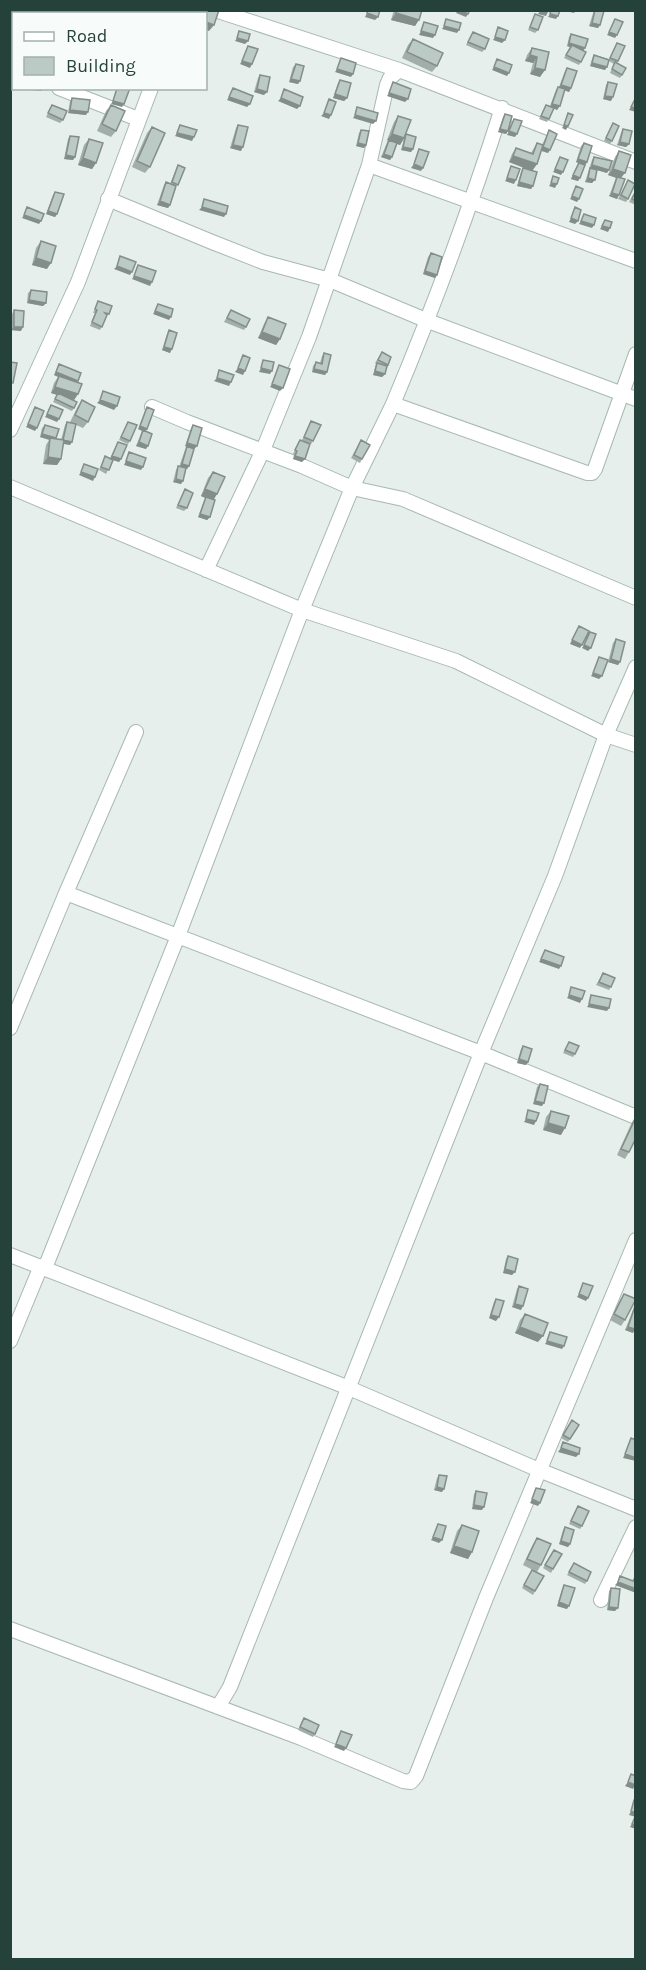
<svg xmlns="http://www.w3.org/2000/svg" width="646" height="1970" font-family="Karla,sans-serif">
<rect width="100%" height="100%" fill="#e6efeb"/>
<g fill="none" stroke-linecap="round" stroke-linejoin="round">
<g stroke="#a8b8b2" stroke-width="16">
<path id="minor" d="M215,10L399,70L636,162
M180,14L181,10
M10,63L14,64
M59,88L138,119
M502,108C470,209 434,306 393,404L587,473H592L595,469L636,354
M369,165L636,261
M108,199L212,242L263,262L330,280L428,321L636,399
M152,407L187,422L302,466L352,488L403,499L636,598
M10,430L78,282L151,88
M10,487L302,610L456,661L606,735L636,745
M206,570L263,450L309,337L369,165L387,85L390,78L399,70
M136,732L66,893L481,1053L636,1117
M10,1028L66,893
M10,1255L349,1388L539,1470L636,1509
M45,1268L178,936L302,610L352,488L393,404
M10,1341L41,1266
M601,1600L636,1527
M10,1629L301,1738L403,1781L411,1782L416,1776L486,1598L636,1240
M218,1707L230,1687L481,1053L555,876L606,735L636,667"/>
</g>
<use href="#minor" stroke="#fff" stroke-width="14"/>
</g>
<path fill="#a1aea9" d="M394,10H422L415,26L391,20Z
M594,10H601L600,25L598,28L589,26Z
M535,14L538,30L535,33L528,30Z
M473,32L485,49L482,52L466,45Z
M571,34L585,48L583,51L581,62L579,65L564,58L570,47L567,46L569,37Z
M413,39L437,66L432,72L402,58L408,45Z
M617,43L618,61L616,63L622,75L620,78L610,73L614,64L609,61L605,70L590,66L592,59L594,55L609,59Z
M532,48L549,52L540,77L530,74L533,63L525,61L527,55Z
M296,64L300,81L298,84L289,82L293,67Z
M567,68L571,88L569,92L565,90L557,110L554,108L547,122L539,119L546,105L550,106L556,90L558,87H559L565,71Z
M260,75L264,95L254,92L258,78Z
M340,80L347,98L344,101L333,98L338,83Z
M608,82L611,101L603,99L606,85Z
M72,98L86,115L68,113L70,101Z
M52,105L63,120L60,123L46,117Z
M111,105L116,131L111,137L97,131L106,111Z
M505,114L508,131L506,134L498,132L503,117Z
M398,116L405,137L406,134L413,149L411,152L401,150L404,139L400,145L397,144L392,157L390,160L381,157L388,140H387L394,122Z
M613,123L612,141L610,144L604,141Z
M238,125L241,151L230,148L236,128Z
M152,127L150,167L145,173L132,167L147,133Z
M623,129L629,144L626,147L617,145L621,133Z
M361,130L366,145L364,148L356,146L359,133Z
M549,130L548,153L541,151L537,164L532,171L509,162L512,154L516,148L531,153L537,143L542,145Z
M70,136L75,157L73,160L64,159L68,139Z
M89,139L96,163L92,169L78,165L84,145Z
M584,143L587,162L578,181L571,179L578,163L576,162L581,146Z
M619,151L621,178L619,195L617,199L609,196L616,178L608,175L615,157Z
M594,157L607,173L597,170L592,183L585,182L592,160Z
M178,165L176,188L170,205L168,208L157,205L164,185L166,182L170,184Z
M523,168L533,186L531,189L517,186L521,172Z
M628,180V199L626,202L618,199Z
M636,189V205L629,202Z
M55,192L57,214L55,217L46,214L53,195Z
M41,241L47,269L32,265L36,248Z
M431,253L437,275L435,278L423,274L428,257Z
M31,290L46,303L43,306L27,303L28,293Z
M98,301L106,318L100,330L90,326L95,313H93Z
M14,310L21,331L11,330L12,314Z
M231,310L246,327L244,330L224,322Z
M268,317L280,339L276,345L258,338L264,324Z
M169,330L170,353L162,350L167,334Z
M382,352L388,365L385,374L382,377L373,375L376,364L375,363Z
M324,353L327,372L325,375L312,372L313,366L316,362L320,363L322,356Z
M59,364L77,382L78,394L74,400V408L72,411L53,402L57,395L51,393L54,383L58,377L54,375Z
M82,400L88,422L83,428L76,425L70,445L63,444L61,459L57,465L43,464L46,445L49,440L40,437L42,428L45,425L55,439L61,440L65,425L67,422L74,423L70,422L78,406Z
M147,407V429L145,431L146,449L136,446L142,431L138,429L145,411Z
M311,421L313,441L311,444H310L302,462L293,459L294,454H293L300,440L307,443L302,440Z
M128,422L130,441L128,444L119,440Z
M193,425L197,446L194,449L189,466L187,469H186L181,484L173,482L176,470L178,466L179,467L185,450L187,447L185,446L191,428Z
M361,440L362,459L360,463L351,458Z
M118,442L121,459L119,462L113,460L106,474L99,470L105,456L110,458Z
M213,472L214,499L210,517L207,520L198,517L205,498L201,496L208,478Z
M185,489L187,508L184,511L176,508Z
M616,639L620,662L618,665L608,662L613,643Z
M603,973L611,987L609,990L596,985Z
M569,1042L575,1054L573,1057L563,1053Z
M523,1046L528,1062L526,1065L517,1063L521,1049Z
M540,1084L542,1106L533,1104L537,1087Z
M551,1111L561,1135L543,1130L546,1117Z
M636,1116L629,1152L625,1159L617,1155L632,1122Z
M508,1256L512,1275L503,1273L506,1259Z
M519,1286L521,1310L512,1307L517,1289Z
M624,1294L625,1320L621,1326L610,1320L620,1300Z
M496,1299V1321L489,1318L494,1302Z
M636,1306L633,1333L625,1330L633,1310Z
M525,1314L538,1342L515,1333L520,1320Z
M572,1420L579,1425L568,1442L561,1438Z
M439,1475L442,1492L434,1490L437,1478Z
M476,1491L482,1510L472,1509L474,1494Z
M578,1506L582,1526L580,1529L569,1524Z
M462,1525L472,1552L468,1559L450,1553L457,1531Z
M565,1527L570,1544L568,1547L559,1544L563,1530Z
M537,1538L541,1565L537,1572L523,1565L533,1544Z
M552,1553L553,1569L551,1573L543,1568Z
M572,1567L587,1581L585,1584L567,1575Z
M532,1570L535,1591L533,1595L522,1588Z
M564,1585L567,1609L557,1606L562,1589Z
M611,1588L615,1611L607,1610L609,1591Z
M304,1718L315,1734L313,1737L298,1730Z"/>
<path fill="#838d89" d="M458,10H461L468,14L466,17L456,13Z
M562,10H576L574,13Z
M540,11L548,12L546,16L538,14Z
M367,13L378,17L375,20L365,17Z
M396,13L419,20L415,26L391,20Z
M550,14L558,16L556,19L548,17Z
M11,21L14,22V29H10Z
M206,22L214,25L209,31L206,30Z
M592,23L600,25L598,28L589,26Z
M444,26L459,30L457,33L442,29Z
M421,31L435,35L433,38L419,35Z
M609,32L617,35L615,38L607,35Z
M495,37L505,40L502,43L493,40Z
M237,38L248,41L245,44L235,41Z
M569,43L585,48L583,51L567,46Z
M530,55L537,57L533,63L525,61Z
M242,61L252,64L250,68L240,64Z
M592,63L607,67L605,70L590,66Z
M494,67L509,73L507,76L492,70Z
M535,68L545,70L540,77L530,74Z
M337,69L353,74L351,77L335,72Z
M291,79L300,81L298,84L289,82Z
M561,85L571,88L569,92L558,88Z
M33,88H43L41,91L31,90Z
M257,89L267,92L264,95L254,92Z
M389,93L408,99L405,102L387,96Z
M335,94L347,98L344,101L333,98Z
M605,96L613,97L611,101L603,99Z
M229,97L250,104L247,107L227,100Z
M281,98L300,106L297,109L278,101Z
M113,101L124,104L122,107L111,104Z
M552,104L560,106L557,110L550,107Z
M631,107L636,108V112L629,110Z
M70,110L88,112L86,115L68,113Z
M324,113L331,115L329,119L321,116Z
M355,115L376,121L373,124L353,118Z
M564,125L568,126L566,130L562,128Z
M500,129L508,131L506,134L498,132Z
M509,131L517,134L515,137L507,135Z
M177,133L194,137L192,141L175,136Z
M392,134L404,138L400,145L387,140Z
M620,142L629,144L626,147L617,145Z
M358,143L366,145L364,148L356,146Z
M233,145L243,147L241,151L230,148Z
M403,147L413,149L411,152L401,150Z
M542,147L550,150L548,153L540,150Z
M384,154L392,157L390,160L381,157Z
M66,155L75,157L73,160L64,159Z
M513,156L537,164L532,171L509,162Z
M83,158L96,163L92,169L78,165Z
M578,159L587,162L585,165L576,162Z
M414,164L423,168L421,171L411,168Z
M592,165L609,170L607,173L590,168Z
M555,169L563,172L561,175L553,172Z
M613,169L625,173L620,179L608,175Z
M573,175L580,178L578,181L571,179Z
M507,178L516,180L514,184L505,181Z
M588,178L595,180L592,183L585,182Z
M519,182L533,186L531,189L517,186Z
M551,183L557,184L555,188L549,186Z
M612,193L619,195L617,199L609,196Z
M572,196L579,199L577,202L570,199Z
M160,201L170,205L168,208L157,205Z
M202,207L226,214L224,217L199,210Z
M48,211L57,214L55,217L46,214Z
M24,215L41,221L39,224L22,218Z
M571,218L578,221L575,224L569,222Z
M581,221L594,225L592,228L579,224Z
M602,226L610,228L608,232L600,229Z
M36,258L51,263L47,269L32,265Z
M117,266L132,272L130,275L114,269Z
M425,271L437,275L435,278L423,274Z
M134,276L152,282L150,286L132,279Z
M29,300L46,303L43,306L27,303Z
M155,311L171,317L169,320L153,314Z
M14,327H23L21,331L11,330Z
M262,332L280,339L276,345L258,338Z
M164,347L172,349L170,353L162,350Z
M238,368L245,371L243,375L235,372Z
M261,368L272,371L270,374L259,372Z
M314,369L327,372L325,375L312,372Z
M375,371L385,374L382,377L373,375Z
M56,372L78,381L76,384L54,375Z
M217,378L231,382L229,386L214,381Z
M272,384L283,388L280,391L270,387Z
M55,387L78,394L74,400L51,393Z
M100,400L117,406L114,410L97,403Z
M47,414L59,419L57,422L45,417Z
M28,424L37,428L35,431L26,427Z
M140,426L147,429L145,432L138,429Z
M42,434L56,438L54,441L40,437Z
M63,440L72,442L70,445L61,443Z
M139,442L148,446L146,449L136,446Z
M187,443L197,446L194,449L185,446Z
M112,456L121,459L119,462L110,459Z
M295,456L305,459L302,462L293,459Z
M48,457L61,459L57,465L43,464Z
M126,461L143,467L141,470L124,465Z
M182,464L189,466L187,469L179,467Z
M81,472L95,477L93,481L79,475Z
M176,479L183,481L181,484L173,482Z
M205,489L217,494L213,501L201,496Z
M200,514L210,517L207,520L198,517Z
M572,640L582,645L580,648L570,644Z
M584,645L591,648L588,651L582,648Z
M611,659L620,662L618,665L608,662Z
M593,673L602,676L599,679L591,676Z
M541,959L561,966L559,969L539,962Z
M569,995L582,999L580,1003L567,998Z
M589,1004L609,1008L607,1011L587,1007Z
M519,1059L528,1062L526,1065L517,1063Z
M535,1101L544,1103L542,1106L533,1104Z
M526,1119L536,1121L534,1125L524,1122Z
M548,1123L565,1128L561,1135L543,1130Z
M505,1269L515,1272L512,1275L503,1273Z
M579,1294L588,1298L586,1301L577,1297Z
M515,1304L523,1306L521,1310L512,1307Z
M491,1315L499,1317L496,1321L489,1318Z
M520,1327L543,1336L538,1342L515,1333Z
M628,1327L635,1329L633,1333L625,1330Z
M547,1341L564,1346L562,1349L545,1344Z
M561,1448L579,1454L576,1457L558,1452Z
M625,1454L636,1458V1461L623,1458Z
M437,1487L444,1489L442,1492L434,1490Z
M532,1499L540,1503L538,1506L530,1503Z
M474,1505L484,1507L482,1510L472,1509Z
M433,1537L442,1540L439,1543L431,1540Z
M561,1541L570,1544L568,1547L559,1544Z
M454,1546L472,1552L468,1559L450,1553Z
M618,1582L636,1589V1593L615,1585Z
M559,1602L569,1606L567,1609L557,1606Z
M609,1607L618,1608L615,1611L607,1610Z
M336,1744L346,1748L344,1751L334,1747Z
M628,1782L635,1785L633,1789L625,1786Z
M631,1811L636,1813V1817L629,1815Z
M632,1824L636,1825V1829L630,1827Z"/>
<path fill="#bbcac4" stroke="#838d89" stroke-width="1.5" d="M13,10H36L35,14H14V22L11,21Z
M155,10H166L165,14H153Z
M203,10H219L214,25L206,22V14H202Z
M368,10H380L378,17L367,13Z
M396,10H422L419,20L396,13Z
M461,10H470L468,14Z
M551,10H560L558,16L550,14Z
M595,10L604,11L600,25L592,23Z
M535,14L543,17L538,30L530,27Z
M446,19L461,23L459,30L444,26Z
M615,19L623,22L617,35L609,32Z
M424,22L438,26L435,35L421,31Z
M498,27L508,31L505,40L495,37Z
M239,31L250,34L248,41L237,38Z
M473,32L489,39L485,49L468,42Z
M571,34L588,39L585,48L569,43Z
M413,39L443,53L437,66L407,52Z
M617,43L625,46L618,61L610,58Z
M572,45L586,52L581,62L566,55Z
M248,46L258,49L252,64L242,61Z
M532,48L549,52L545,70L535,68L537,57L530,55Z
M594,55L609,60L607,67L592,63Z
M341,58L356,63L353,74L337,69Z
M497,59L512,65L509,73L494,67Z
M615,62L626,68L622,75L612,69Z
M296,64L304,66L300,81L291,79Z
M567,68L577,71L571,88L561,85Z
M260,75L270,77L267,92L257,89Z
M340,80L351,83L347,98L335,94Z
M393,82L411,89L408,99L389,93Z
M608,82L617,84L613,97L605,96Z
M558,87L565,89L560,106L552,104Z
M117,88H130L124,104L113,101Z
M233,88L253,96L250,104L229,97Z
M284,89L303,97L300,106L281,98Z
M636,97V108L631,107Z
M72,98L90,100L88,112L70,110Z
M329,99L336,102L331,115L324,113Z
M52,105L67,111L63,120L48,113Z
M111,105L125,111L116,131L102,124Z
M546,105L554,108L549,119L541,116Z
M357,107L378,113L376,121L355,115Z
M568,113L573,115L568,126L564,125Z
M505,114L512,116L508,131L500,129Z
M398,116L411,120L404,138L392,134Z
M514,119L522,121L517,134L509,131Z
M613,123L619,126L612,141L606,138Z
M180,125L197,130L194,137L177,133Z
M238,125L248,127L243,147L233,145Z
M152,127L165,133L150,167L137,161Z
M623,129L632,131L629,144L620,142Z
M361,130L369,131L366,145L358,143Z
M549,130L557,134L550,150L543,147Z
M406,134L416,137L413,149L403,147Z
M70,136L79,137L75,157L66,155Z
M89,139L103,143L96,163L83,158Z
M389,140L397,143L392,157L384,154Z
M537,143L543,145L537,164L513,156L516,148L533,154Z
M584,143L592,146L587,162L578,159Z
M419,149L429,152L423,168L414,164Z
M619,151L631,155L625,173L613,169Z
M560,157L568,160L563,172L555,169Z
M594,157L612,161L609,170L592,165Z
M579,163L585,165L580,178L573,175Z
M178,165L185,168L178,185L172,182Z
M511,166L520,169L516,180L507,178Z
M523,168L537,172L533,186L519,182Z
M590,168L597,170L595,180L588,178Z
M553,176L559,178L557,184L551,183Z
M617,177L625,179L619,195L612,193Z
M628,180L635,184L628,199L621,195Z
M166,182L176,186L170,205L160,201Z
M576,186L583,189L579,199L572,196Z
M636,191V201L632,199Z
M55,192L64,194L57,214L48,211Z
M204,199L228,206L226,214L202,207Z
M27,207L44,214L41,221L24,215Z
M575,207L581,210L578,221L571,218Z
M584,214L596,218L594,225L581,221Z
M605,220L612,222L610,228L602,226Z
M41,241L56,246L51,263L36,258Z
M431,253L442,257L437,275L425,271Z
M120,256L136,262L132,272L117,266Z
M138,265L156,271L152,282L134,276Z
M31,290L47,292L46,303L29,300Z
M98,301L112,306L109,314L105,313L107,315L102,327L92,322L97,310L95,309Z
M158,304L173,309L171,317L155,311Z
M14,310L24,311L23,327H14Z
M231,310L250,319L246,327L227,318Z
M268,317L286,324L280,339L262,332Z
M169,330L177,333L172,349L164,347Z
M382,352L391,357L388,365L378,360Z
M324,353L331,355L327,372L314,369L316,362L322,364Z
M243,355L250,358L245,371L238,368Z
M263,360L274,362L272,371L261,368Z
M10,362L17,363L13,383L10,382Z
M377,363L387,366L385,374L375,371Z
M59,364L81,373L78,381L56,372Z
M279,365L290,369L283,388L272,384Z
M219,370L234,375L231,382L217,378Z
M59,376L82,384L78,394L55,387Z
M103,391L120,397L117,406L100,400Z
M58,393L77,402L74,408L55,399Z
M82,400L95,407L88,422L75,415Z
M51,405L63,410L59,419L47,414Z
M35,407L44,411L37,428L28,424Z
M147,407L154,410L147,429L140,426Z
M311,421L321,425L313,441L304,437Z
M67,422L76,424L72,442L63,440Z
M128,422L137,425L130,441L121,437Z
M45,425L59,429L56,438L42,434Z
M193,425L202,428L197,446L187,443Z
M143,430L152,434L148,446L139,442Z
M50,438L64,440L61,459L48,457Z
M300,440L310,444L305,459L295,456L297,451L295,450Z
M361,440L370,445L362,459L354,455Z
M118,442L127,445L121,459L112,456Z
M187,446L194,449L189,466L182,464Z
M129,452L146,458L143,467L126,461Z
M105,456L113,460L109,470L101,467Z
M84,464L98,469L95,477L81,472Z
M178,466L186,468L183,481L176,479Z
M213,472L225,477L217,494L205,489Z
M185,489L193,493L187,508L178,505Z
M206,497L215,500L210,517L200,514Z
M579,626L589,631L582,645L572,640Z
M590,632L596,634L591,648L584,645Z
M616,639L625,642L620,662L611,659Z
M599,657L608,660L602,676L593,673Z
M545,950L564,957L561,966L541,959Z
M603,973L615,978L611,987L599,982Z
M571,987L585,991L582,999L569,995Z
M591,995L611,999L609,1008L589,1004Z
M569,1042L579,1046L575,1054L565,1050Z
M523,1046L532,1049L528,1062L519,1059Z
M540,1084L548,1086L544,1103L535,1101Z
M528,1110L539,1113L536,1121L526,1119Z
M551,1111L569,1116L565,1128L548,1123Z
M636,1117V1138L629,1152L621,1149Z
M508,1256L518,1259L515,1272L505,1269Z
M583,1283L593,1286L588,1298L579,1294Z
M519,1286L528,1289L523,1306L515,1304Z
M624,1294L636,1299L625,1320L614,1314Z
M496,1299L504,1301L499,1317L491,1315Z
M635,1306L636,1328L635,1329L628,1327Z
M525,1314L548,1323L543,1336L520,1327Z
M550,1332L567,1337L564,1346L547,1341Z
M572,1420L579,1425L570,1439L563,1435Z
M631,1438L636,1440V1458L625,1454Z
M563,1442L580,1448L579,1454L561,1448Z
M439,1475L447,1476L444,1489L437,1487Z
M536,1488L545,1490L540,1503L532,1499Z
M476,1491L487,1493L484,1507L474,1505Z
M578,1506L589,1511L582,1526L571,1521Z
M438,1524L446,1526L442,1540L433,1537Z
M462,1525L479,1531L472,1552L454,1546Z
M565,1527L574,1530L570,1544L561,1541Z
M537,1538L551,1544L541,1565L527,1559Z
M554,1550L562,1554L553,1569L545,1565Z
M574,1563L591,1572L587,1581L569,1572Z
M532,1570L544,1576L535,1591L524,1585Z
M620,1576L633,1581L636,1576V1589L618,1582Z
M564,1585L575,1588L569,1606L559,1602Z
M611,1588L620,1589L618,1608L609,1607Z
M304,1718L319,1725L315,1734L300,1727Z
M341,1731L352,1735L346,1748L336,1744Z
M631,1774L636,1776L635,1785L628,1782Z
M634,1800H636V1813L631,1811Z
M635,1817H636V1825L632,1824Z"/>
<rect width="646" height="1970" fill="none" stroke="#24423a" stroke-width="24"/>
<rect x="12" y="12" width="195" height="78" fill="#f7fbf9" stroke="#a3b1ad" stroke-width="1.5"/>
<rect x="24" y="32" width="30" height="9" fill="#ffffff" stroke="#a3b1ad" stroke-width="1.5"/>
<text x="66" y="42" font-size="18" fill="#24423a">Road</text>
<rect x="24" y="57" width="30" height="18" fill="#bbcac4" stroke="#a3b1ad" stroke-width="1.5"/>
<text x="66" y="72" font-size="18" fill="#24423a">Building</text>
</svg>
